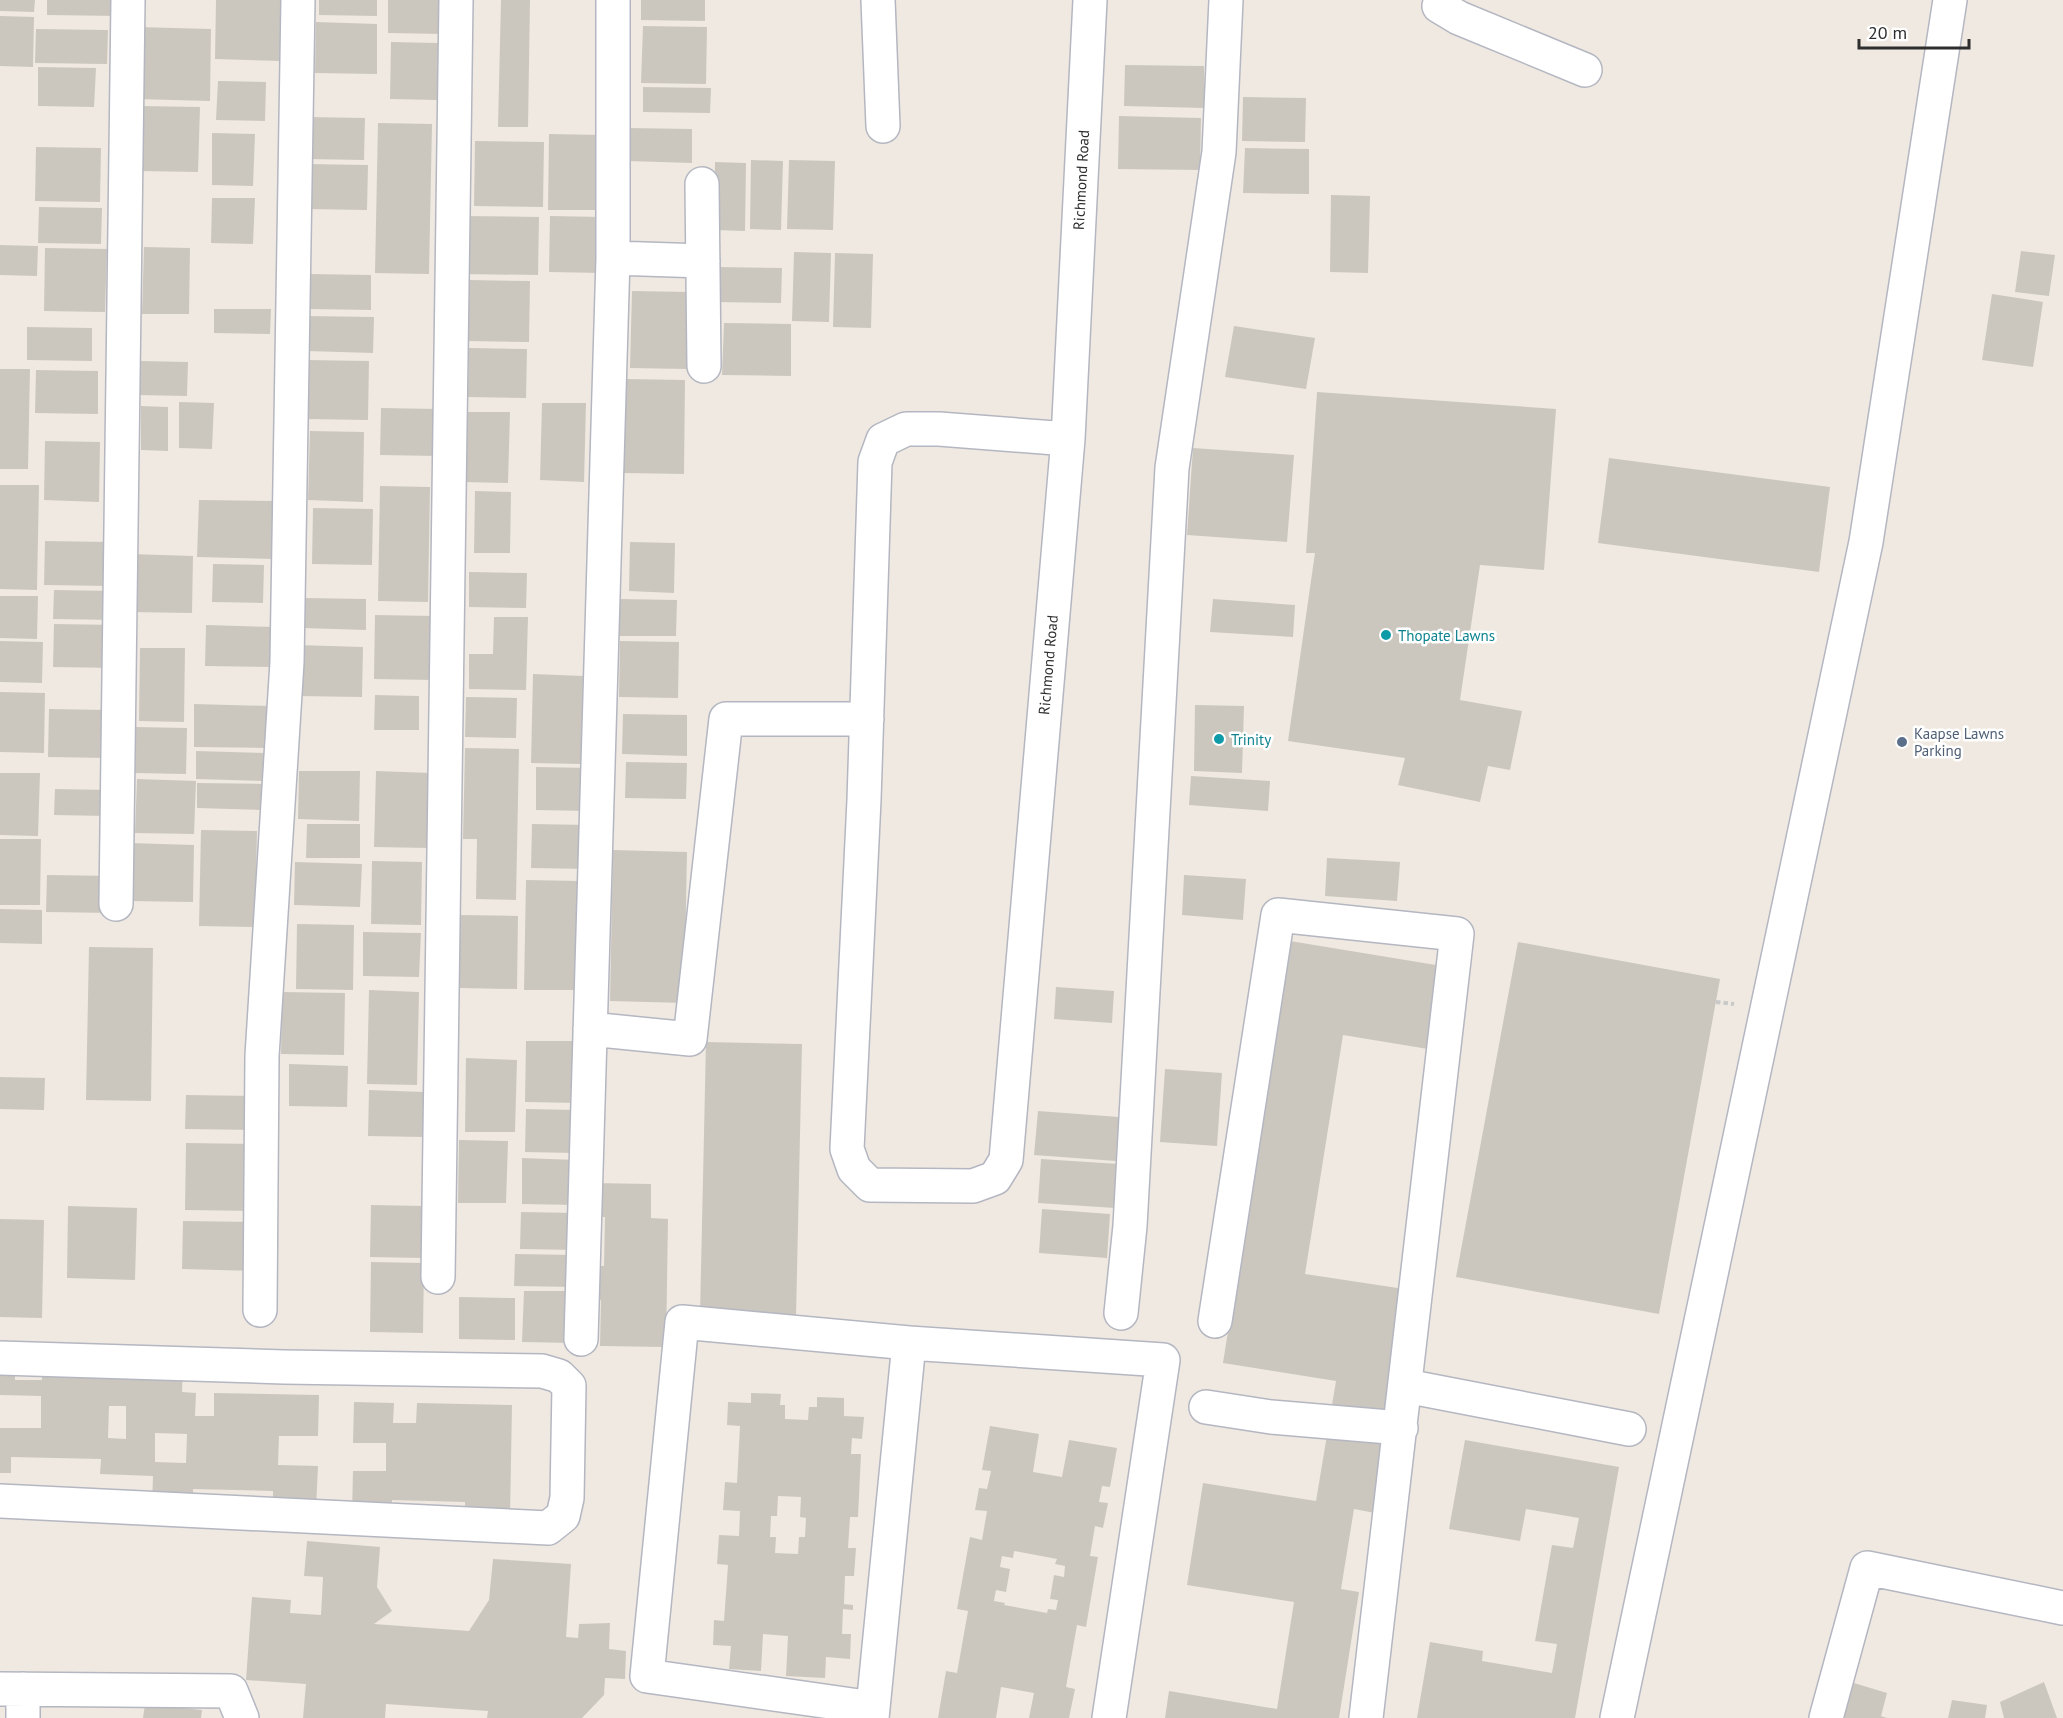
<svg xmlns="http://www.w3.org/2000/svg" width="2063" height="1718" font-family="'PT Sans',sans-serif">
<rect width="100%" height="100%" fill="#efe9e1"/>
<path fill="#cbc7bf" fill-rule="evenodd" d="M0,0H35L34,12L0,11Z
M47,0H121L120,16L47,15Z
M216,0H282L281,61L215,59Z
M319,0H377V16L319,15Z
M388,0H445L444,34L388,33Z
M501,0H530L528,127H498Z
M641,0H705V21L641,20Z
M0,16L34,17L33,67L0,66Z
M316,22L377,24V74L315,73Z
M643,26L707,27L706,84L641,83Z
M137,27L211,29L210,101L136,99Z
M36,29L108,30L107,64L35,63Z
M391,42L438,43L437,100L390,99Z
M1125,65L1204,66V108L1124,106Z
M38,67L96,68L94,107L38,106Z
M218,81L266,82L265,121L216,120Z
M643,87L711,88L710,113L643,112Z
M1243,97L1306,98L1305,142L1242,141Z
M141,106L200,107L198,172L140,171Z
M1119,116L1201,118L1200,170L1118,169Z
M307,117L365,118L364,160L306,159Z
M378,123L432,124L429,274L375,273Z
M628,128L692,129V163L628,161Z
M212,133L255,134L253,186L212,185Z
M549,134L603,135L602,210H548Z
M475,141L544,142L543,207L474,206Z
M36,147L101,148L100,202L35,201Z
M1245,148L1309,149V194L1243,193Z
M751,160L783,161L781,230L750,229Z
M789,160L835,161L833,230L787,229Z
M715,162L746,163L745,231L714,230Z
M308,164L368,165L367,210L307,209Z
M1331,195L1370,196L1368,273L1330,272Z
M212,198H255L253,244L211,243Z
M39,207L102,208L101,244L38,243Z
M463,216L539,217L538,275L462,274Z
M550,216L603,217L602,273L549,272Z
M0,245L38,246L37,276L0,275Z
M144,247L190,248L189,314H142Z
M45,248L107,249L105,312L44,311Z
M2021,251L2055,255L2049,296L2015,292Z
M794,252L831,253L829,322L792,321Z
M835,253L873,254L871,328L833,327Z
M717,267L782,268L781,303L715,302Z
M310,274L371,275V310L310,309Z
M468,280L530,281L529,342L467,341Z
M632,291L689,292L687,369L630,368Z
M1992,294L2043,302L2033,367L1982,360Z
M214,309H271L270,334L214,333Z
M307,316L374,317L373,353L307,351Z
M724,323L791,324V376L722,375Z
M1234,326L1315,338L1306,389L1225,377Z
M27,327L92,328V361L27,360Z
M469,348L527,349L526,398L468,397Z
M307,360L369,361L368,420L306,419Z
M140,361L188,362L187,396L138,395Z
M0,369H30L28,469H0Z
M36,370L98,371V414L35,413Z
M625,379L685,380L684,474L624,473Z
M1317,392L1556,409L1544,570L1480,565L1460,700L1522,711L1510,770L1488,766L1480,802L1398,785L1405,758L1288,741L1315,553H1306Z
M179,402L214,403L212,449L179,448Z
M542,403H586L584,482L540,480Z
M141,406L168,407V451L141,450Z
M381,408L438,409L437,456L380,455Z
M465,412H510L508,483L463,482Z
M310,431L364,432L363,502L308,500Z
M45,441L100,442L99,502L44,500Z
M1193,448L1294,455L1287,542L1187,535Z
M1609,458L1830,487L1819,572L1598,543Z
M0,485H39L37,590L0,589Z
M380,486L430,487L428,602L378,601Z
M475,491L511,492L510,553H474Z
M199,500L276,501L275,559L197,557Z
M313,508L373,509L372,565L312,564Z
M45,541L109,542V586L44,585Z
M630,542L675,543L674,593L629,591Z
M130,554L193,556L192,613L129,612Z
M213,564L264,565L263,603L212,602Z
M469,572L527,573L526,608L469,607Z
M54,590L117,591L116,620L53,619Z
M0,596H38L37,639L0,638Z
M303,598L366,599V630L303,628Z
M619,599L677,600L676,636H619Z
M1213,599L1295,605L1293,637L1210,632Z
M375,615L434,616L433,680L374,679Z
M494,617H528L526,690L469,689V654H493Z
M54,624L119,625L118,668L53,667Z
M206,625L275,627L274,667L205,666Z
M0,641L43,642L42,683L0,682Z
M620,641L679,642L678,698L619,697Z
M297,645L363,647L362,697L296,696Z
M140,648H185L184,722L139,721Z
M533,674L583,676L581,764L531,763Z
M0,692L45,693L44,753L0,752Z
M375,695L419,696V730H374Z
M466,697L517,698L516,738L465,737Z
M194,704L269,706L268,748L194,747Z
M1195,705L1244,706L1242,773L1194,771Z
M49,709L108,710L107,758L48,757Z
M623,714L687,715V756L622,754Z
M136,727L187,728L186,774L135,773Z
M465,748L519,749L516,900L476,899L477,839H463Z
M196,751L266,753V781L196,779Z
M626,762L687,763L686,799L625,798Z
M536,767L591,768L589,811L536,810Z
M299,771H360L359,821L298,819Z
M376,771L431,773L430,848L374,847Z
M0,773H40L38,836L0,835Z
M1191,776L1270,781L1268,811L1189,805Z
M137,779L196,781L194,834L135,833Z
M197,783L265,784L264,810L197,808Z
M55,789L108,790L107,816L54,815Z
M307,824H360V858H306Z
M532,824L589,825L588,869L531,868Z
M201,830L257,831L255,927L199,926Z
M0,839H41L40,905H0Z
M129,843L194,845L193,902L127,901Z
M613,850L687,852L684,1003L610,1001Z
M1327,858L1400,862L1397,901L1325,896Z
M372,861L422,862L421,925L371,924Z
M295,862L362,864L360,907L294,905Z
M47,875L115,876L114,913L46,912Z
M1184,875L1246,879L1243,920L1182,915Z
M526,880L580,881L578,990H524Z
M0,909L42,910V944L0,943Z
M460,915L518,916L517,989L459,988Z
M297,924L354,925L353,990L296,989Z
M363,932L421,933L419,977L363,976Z
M1290,941L1442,966L1428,1049L1343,1035L1305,1274L1411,1290L1375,1513L1354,1509L1341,1589L1359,1592L1339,1718H1165L1169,1691L1277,1709L1294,1602L1187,1585L1203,1483L1316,1501L1336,1381L1223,1363Z
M1518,942L1720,979L1659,1314L1456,1277Z
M89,947L153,948L151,1101L86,1100Z
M1056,987L1114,991L1112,1023L1054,1019Z
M369,990L419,992L417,1085L367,1084Z
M282,992L345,993L344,1055L281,1054Z
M526,1041H580L579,1103L525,1102Z
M706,1042L802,1044L796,1317L700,1315Z
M466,1058L517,1060L515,1132H465Z
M289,1064L348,1066L347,1107L289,1106Z
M1165,1069L1222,1073L1217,1146L1160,1142Z
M0,1077L45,1078L44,1110L0,1109Z
M369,1090L424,1092L423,1137L368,1136Z
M186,1095L258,1096V1130L185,1129Z
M526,1109L576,1110L575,1153L525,1152Z
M1038,1111L1119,1117L1116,1161L1034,1155Z
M459,1140L508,1141L506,1203H458Z
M186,1143L258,1144L256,1211L185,1210Z
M522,1158L576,1160V1205L522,1204Z
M1041,1159L1119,1164L1115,1208L1038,1203Z
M592,1183L651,1184V1218L668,1219L666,1347L600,1346L601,1300H592L593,1266H604L605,1217H592Z
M371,1205L423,1206V1258L370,1257Z
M68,1206L137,1208L135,1280L67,1278Z
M1042,1209L1110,1214L1107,1258L1039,1253Z
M521,1212L577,1213L576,1250L520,1249Z
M0,1219L44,1220L42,1318L0,1317Z
M183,1221L256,1222L255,1271L182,1269Z
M515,1254L577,1255L576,1287L514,1286Z
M371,1262L424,1263L423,1333L370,1332Z
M524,1291H575L574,1343L522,1342Z
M459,1297L515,1298V1340L459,1339Z
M0,1362H15V1380H42V1363L183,1365L182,1392L196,1393L195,1416H214V1393L319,1395L318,1436H279L278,1465L318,1466L316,1508L273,1507V1491L193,1489V1505H152L153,1476L100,1474L101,1459L11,1457V1473H0V1428H41V1396L0,1395ZM109,1406H126V1439L108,1438ZM155,1433L187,1434L186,1463L155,1462Z
M751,1393L781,1394L780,1405H785V1419L808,1420L809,1407H817V1397L844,1398V1416L864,1417L862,1439L852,1438L851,1454H861L858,1517H850L848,1548H856L854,1576H845L844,1604L853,1605V1610L843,1609L842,1634H851L850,1659L826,1657L825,1678L786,1676L788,1636L763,1634L761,1671L729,1669L731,1646L713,1645L714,1620L724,1621L728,1565L717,1564L719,1535L739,1536L740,1511L723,1510L725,1482L737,1483L740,1426L727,1425L728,1402L751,1403ZM778,1496L801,1497L800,1517L806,1518L805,1537H799L798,1554L775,1553L776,1537H770L771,1516H777Z
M354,1402L394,1403L393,1423H416L417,1403L512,1405L510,1517L465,1516V1502L392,1500V1515L352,1514L353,1471H386V1443H353Z
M990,1426L1039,1434L1033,1472L1062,1477L1069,1440L1117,1448L1110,1487L1102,1486L1099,1502L1108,1503L1103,1528L1095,1526L1090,1556L1098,1557L1086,1627L1077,1625L1066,1687L1075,1689L1069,1718H1029L1034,1693L1001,1687L996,1718H938L946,1671L957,1673L968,1611L957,1609L970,1537L982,1540L987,1511L975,1510L979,1488L987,1489L991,1471L982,1470ZM1014,1551L1057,1559L1055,1564L1065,1566L1064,1577L1054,1575L1050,1599L1058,1600L1056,1610L1048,1609L1047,1613L1004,1605L1005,1603L994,1601L996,1590L1006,1592L1010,1569L1000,1567L1002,1556L1013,1558Z
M1465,1440L1619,1467L1575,1718H1417L1430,1642L1483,1651L1482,1661L1552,1673L1557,1644L1535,1641L1552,1545L1573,1548L1579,1518L1526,1509L1520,1541L1449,1529Z
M307,1541L380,1547L377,1587L392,1611L374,1624L469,1631L489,1600L493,1559L571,1564L566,1637L578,1638L579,1624L610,1623L609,1649L626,1651L625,1679L605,1678L604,1695L582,1718H487L488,1711L386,1704L385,1718H303L306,1684L246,1680L252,1597L291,1600L290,1613L321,1615L323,1577L304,1576Z
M1844,1680L1887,1693L1881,1716L1887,1718H1834Z
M2044,1682L2057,1718H2004L2000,1702Z
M1952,1700L1987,1705L1985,1718H1948Z
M145,1704L202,1710L201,1718H143Z"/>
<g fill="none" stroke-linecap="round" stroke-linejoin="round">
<g stroke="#b4b7c1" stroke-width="36">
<path id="minor" d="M878,0L883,126
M1441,0L1439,6L1459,18L1585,70
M702,184L704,366
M613,258L703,261
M1068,439L939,429H906L883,440L875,462L864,800L847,1149L854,1169L870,1185L973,1186L995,1178L1006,1160L1068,439L1090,0
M116,904L128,0
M590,1029L690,1039L726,719H867
M438,1277L456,0
M260,1310L262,1056L287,662L298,0
M1121,1313L1130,1226L1172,468L1219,152L1226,0
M1215,1321L1278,915L1457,934L1366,1718
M581,1339L613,258V0
M0,1358L284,1367L542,1371L559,1376L569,1386L567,1498L563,1516L548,1528L0,1501
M1406,1386L1629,1429
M1206,1407L1271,1417L1401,1428
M0,1689L231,1691L242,1718
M873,1708L647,1676L682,1322L909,1343
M23,1718V1689
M872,1718L909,1343L1163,1360L1109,1718
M1617,1718L1866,542L1950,0
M1826,1718L1867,1568L2063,1608"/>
</g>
<path stroke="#c9c9c9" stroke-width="4" stroke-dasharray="4.5 3" stroke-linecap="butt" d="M1716,1002L1734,1004"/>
<use href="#minor" stroke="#fff" stroke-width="33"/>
</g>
<g fill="#0f9aa8" stroke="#fff" stroke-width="2">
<circle cx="1386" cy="635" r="6"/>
<circle cx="1219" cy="739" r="6"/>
</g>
<circle fill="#5c6f8a" stroke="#fff" stroke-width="2" cx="1902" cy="742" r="6"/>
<g text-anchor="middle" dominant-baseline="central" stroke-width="5" stroke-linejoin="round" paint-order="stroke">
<g font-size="15" fill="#2e2e2e" stroke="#fff">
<text transform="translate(1081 180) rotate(-87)">Richmond Road</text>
<text transform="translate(1048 665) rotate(-85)">Richmond Road</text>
</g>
<g font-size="15" fill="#0d838f" stroke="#fff" text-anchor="start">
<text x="1398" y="635">Thopate Lawns</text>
<text x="1231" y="739">Trinity</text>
</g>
<g font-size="15" fill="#4e5e75" stroke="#fff" text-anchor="start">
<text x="1914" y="733">Kaapse Lawns<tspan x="1914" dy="17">Parking</tspan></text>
</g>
</g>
<path d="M1859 39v9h110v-9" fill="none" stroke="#2e2e2e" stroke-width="3"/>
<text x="1868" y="39" font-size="18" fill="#2e2e2e" stroke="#ffffff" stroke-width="4.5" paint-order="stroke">20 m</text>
</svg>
